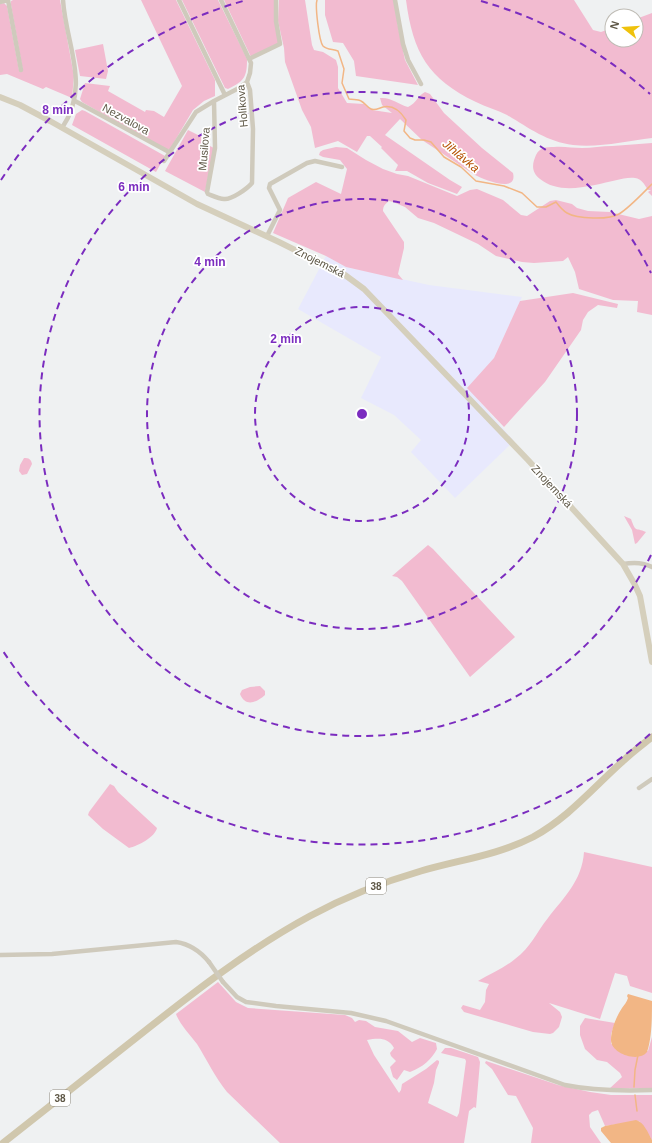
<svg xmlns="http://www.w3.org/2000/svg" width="652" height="1143" font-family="Helvetica,sans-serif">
<rect width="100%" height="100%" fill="#eff1f2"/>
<path fill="#e8e9fd" d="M326,256L346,267L429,285L522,297L494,358L468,388L514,441L455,498L411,452L421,440L394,415L361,398L381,357L298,309Z"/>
<path fill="#f2bbd0" d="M13,0H60L74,76L72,98L46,87L43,89L7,74L0,75V4L4,3L7,6L19,70L23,71L11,5V1Z
M141,0H176L215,80V96L204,101L193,110L170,149L166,150L82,102L80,99L85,83L110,86L108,91L145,112L146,110L154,111L164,117L182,86Z
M182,0H218L247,59C247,76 245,81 228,89L225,88Z
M224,0H274L279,43L251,57Z
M279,0H305L312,45L314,50L323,52L336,60L338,67V88L347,103L364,104L372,110L392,113L382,105L380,98C391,97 398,104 408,107C417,103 417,96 425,92L430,94L444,113L482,148L513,173C518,194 483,179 475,175L422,140L400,119L385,135L450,180L462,187L457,194L428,183L407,171H395L398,165L381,148L382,147L370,136H367L357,152L338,141L315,148L311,127L302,110L285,62L284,48L278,21Z
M325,0H394L398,27L405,60L418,85L356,76L354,61L343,43L333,42L325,15Z
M406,0H574L593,30L601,32L612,28V40H636V19L652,13V138C627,141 599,148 573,145C547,142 529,128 507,115C497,110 486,107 476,102C428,79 413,53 406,0Z
M103,44L108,71L106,79L80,76L75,50Z
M82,110L85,111L165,156L156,172L72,125L76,114Z
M188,130L204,138L202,142L214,148L205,192L165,171Z
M652,143V196L648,192L651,190H648C644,184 642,179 635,178C629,177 622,179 617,180C593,185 561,196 540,179C531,172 532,164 536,155C540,147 546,147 554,147C563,146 573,148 582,148C592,148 602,146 612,146C626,145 639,144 652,143Z
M336,147L347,148L366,160L383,169L397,174L408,176L457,196L470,190L477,189L503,200L521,215L527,216L550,201L556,200L572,204L577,208L588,211L610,212L639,219L652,216V315L637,312L638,301L613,300L579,289L575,272L568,257L563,261L534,263L522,262L496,256L478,244L434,223L418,218L405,207L393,202L389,201C385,204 383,206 383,211L404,242V248L398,274L403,280L346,267L326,256L273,233L288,198L316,182L341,194L347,169L340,160L323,157L319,155L320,152L323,150Z
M573,293L618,304L617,308L598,305L588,312L583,320L581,330L545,382L504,427L467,388L494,358L520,301Z
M24,458C29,458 31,459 32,464L27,474L22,475L19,471L20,465Z
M624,516L631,519C636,533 635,527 646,532L637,543L635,544L632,530Z
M428,545L433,549L515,637L470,677L402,581L397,577L392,576Z
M260,686L265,691V695C257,702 246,708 240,694L242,690L250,687Z
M110,784L114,786L118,792L157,828C155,837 138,846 129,848L103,829L88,815L89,812Z
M584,852L652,867V993L630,986L627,976L615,973L600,1019L549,1003L560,1012L562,1017L559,1027L553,1033L550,1034L533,1032L464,1012L461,1008L463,1005L480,1010L485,1002L486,990L489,984L478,981C490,974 504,968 515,959C531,947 536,933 548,918C564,897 582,881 584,852Z
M218,982L236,1002L248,1008L345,1015L352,1018L355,1022L359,1020L366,1021L375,1027L398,1031L412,1042L420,1038L436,1043L437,1049C431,1060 423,1067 410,1072L404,1070L397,1080L393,1077L390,1067L396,1061L391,1056L390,1053L394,1048C388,1037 378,1038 367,1040L374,1055L399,1093L401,1090L402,1084L426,1069L437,1060L439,1061V1063L436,1070L434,1083L428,1103L457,1117L459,1113L466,1061L465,1059L441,1053L445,1048H451L478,1057L480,1062L476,1108L474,1107L469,1111L464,1143H280L227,1092C215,1077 207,1060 197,1044C190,1035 179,1023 176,1014Z
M585,1018L615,1023L611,1034V1044L648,1051L652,1037V1088L609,1089L622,1077L620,1073L607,1062L597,1060L585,1049L580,1035V1026Z
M486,1061L558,1085L590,1092L611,1095H652V1140L639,1121L605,1126L598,1110L592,1112L589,1115L590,1127L601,1143H531L533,1128L516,1096L508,1095L492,1069L485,1063Z"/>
<path fill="#f2b685" d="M628,994L652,1001C652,1017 652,1038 647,1052C639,1063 611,1054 611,1040C611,1030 616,1017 622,1008C624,1005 627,1002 628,998L627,996Z
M636,1120C644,1122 648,1133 652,1140V1143H611L601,1131V1128L605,1126Z"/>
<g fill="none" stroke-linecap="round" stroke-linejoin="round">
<path stroke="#f2b685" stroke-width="1.5" d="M317,0C315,6 319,41 323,46C327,50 333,49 338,51L344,69L342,83L349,99C353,100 358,99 361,101C365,103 367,107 371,109C375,111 379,108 383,107C393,105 401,112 406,120L404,131L410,138L415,140H424L431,142L444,157L461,167L476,181L504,186L522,193L537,207H546L556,202C559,206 562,210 567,213C577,219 609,220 619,214C629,208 643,193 652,184
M634,1087L635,1070L638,1055
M635,1095L637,1111"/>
<path stroke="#cfcabc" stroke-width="4.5" d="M8,0L21,70
M179,0L225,95
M221,0L251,63L250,73L247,82L250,90L253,129L252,183C247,189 231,200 224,199C219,199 213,196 208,194L207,192L215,148L214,101L239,88L247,82
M395,0L403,44L408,60L421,84
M0,2L8,0
M249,59L280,44L276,21V0
M75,101L169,152
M62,128C91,85 66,46 63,0
M164,161L196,112L214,101
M267,236L280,210L269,188L270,184L307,163L315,161L342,167
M623,564C634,562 643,562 652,567
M639,788L652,779
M0,955L52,954L176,942C190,944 200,951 209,962
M223,982L237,997L246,1002L276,1006L351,1013L386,1021L565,1085C594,1091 623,1091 652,1090"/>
<path stroke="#d5cfbc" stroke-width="6" d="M0,97L20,105L50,121L197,204L279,242L345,275L364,289L528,460L623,564L635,585L640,596L652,662"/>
<path stroke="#d0c7ad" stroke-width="7" d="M3,1143C49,1107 95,1070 141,1034C194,992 249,949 310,916C345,897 383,882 421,871C459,860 498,855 533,837C568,818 593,788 622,762C631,753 642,745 652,737"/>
<path stroke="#cfcabc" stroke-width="4.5" d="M209,962L223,982"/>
</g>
<g fill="none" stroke="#7b2cbf" stroke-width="2" stroke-dasharray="7 5">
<circle cx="362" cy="414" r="107"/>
<circle cx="362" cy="414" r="215"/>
<path d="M651 555A322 322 0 1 1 651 273"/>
<path d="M650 734A430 430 0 0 1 1 648M1 180A430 430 0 0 1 243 1M481 1A430 430 0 0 1 650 94"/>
</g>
<g text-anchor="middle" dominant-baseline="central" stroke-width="3.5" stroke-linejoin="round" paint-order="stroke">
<g fill="#fff" stroke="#8e897e" stroke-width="1">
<rect x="366" y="878" width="20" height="16" rx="3"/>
<rect x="50" y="1090" width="20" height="16" rx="3"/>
</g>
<g font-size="10" font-weight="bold" fill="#5e5746">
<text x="376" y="886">38</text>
<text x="60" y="1098">38</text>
</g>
<g font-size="11" fill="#5e5746" stroke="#fff">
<text transform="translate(242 106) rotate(-95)">Holíkova</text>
<text transform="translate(126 119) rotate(29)">Nezvalova</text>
<text transform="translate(204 149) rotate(-85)">Musilova</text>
<text transform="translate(320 262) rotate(27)">Znojemská</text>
<text transform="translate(552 486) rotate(47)">Znojemská</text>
</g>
<g font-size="12" font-style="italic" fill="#b55202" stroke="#fff">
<text transform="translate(461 156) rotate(40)">Jihlávka</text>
</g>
</g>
<circle cx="362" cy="414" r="6" fill="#7b2cbf" stroke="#fff" stroke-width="2"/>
<g font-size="12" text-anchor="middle" font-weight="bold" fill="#7b2cbf" stroke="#fff" stroke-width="3.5" stroke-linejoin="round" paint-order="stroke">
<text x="58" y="114">8 min</text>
<text x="134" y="191">6 min</text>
<text x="210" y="266">4 min</text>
<text x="286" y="343">2 min</text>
</g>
<g transform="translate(624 28) rotate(287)"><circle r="19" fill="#ffffff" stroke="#bfbcb5"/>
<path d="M0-3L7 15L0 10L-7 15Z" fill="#efc20c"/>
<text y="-6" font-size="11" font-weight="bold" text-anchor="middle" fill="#5e5746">N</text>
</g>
</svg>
